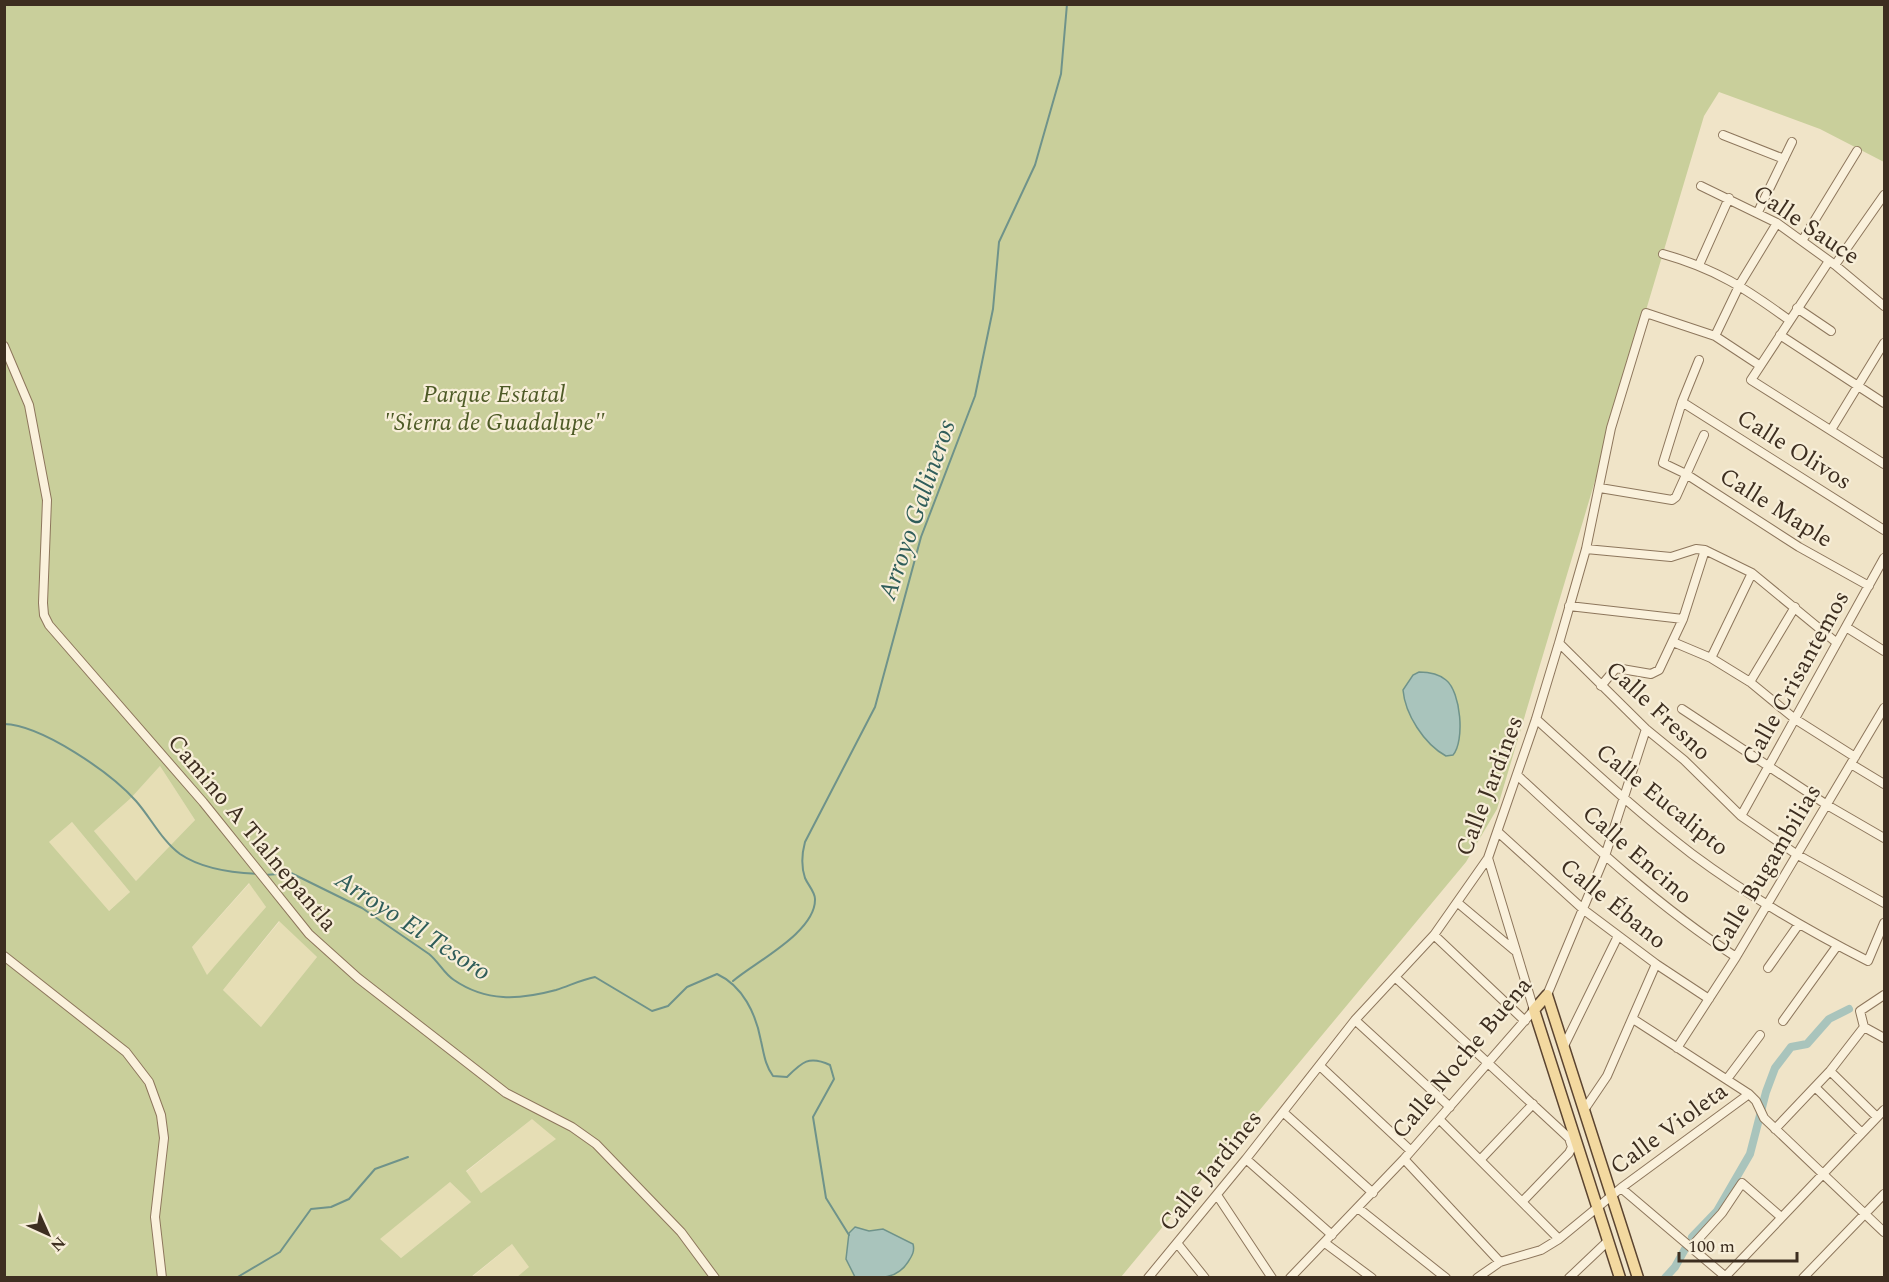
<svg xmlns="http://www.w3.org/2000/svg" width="1889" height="1282" font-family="Spectral,serif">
<rect width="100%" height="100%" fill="#f0e4c8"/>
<path fill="#e6deb5" d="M160,766L195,820L136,881L94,831L131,798Z
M72,822L130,892L110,910L49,952V842Z
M250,883L266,907L207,976L192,947Z
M280,921L317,957L261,1027L223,990Z
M533,1118L557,1139L481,1193L466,1172Z
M450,1182L471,1202L401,1258L379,1239Z
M512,1244L530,1267L517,1277L471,1278Z"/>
<path fill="#c9cf9b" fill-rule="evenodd" d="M5,5H1884V162L1820,129L1719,92L1704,116L1497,809L1466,862L1121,1277H517L529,1267L512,1244L471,1277L5,1278ZM160,766L195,820L136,881L94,831L131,798ZM72,822L130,892L109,911L49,842ZM249,883L266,907L207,975L192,947ZM279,921L317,957L261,1027L223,990ZM532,1119L556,1139L481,1193L466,1171ZM450,1182L471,1202L401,1258L380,1239Z"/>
<path fill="#a9c4bc" stroke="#6f938a" stroke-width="1.5" d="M1419,672C1428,672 1439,674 1446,680C1461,692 1465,741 1453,755L1446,756C1424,744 1405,714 1403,690L1413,675Z
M855,1227L869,1231L883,1229L913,1244C915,1251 912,1256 908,1262C896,1281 876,1278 855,1277L846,1259L849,1233Z"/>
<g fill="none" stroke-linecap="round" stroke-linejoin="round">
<path stroke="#6f938a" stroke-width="2" d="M4,724C42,725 111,773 136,801C151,818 162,841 180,854C202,869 233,873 259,874
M265,875L291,873L362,908L429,954C439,962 444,974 454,980C486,1002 519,1000 556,990C569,986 580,980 595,977L652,1011L668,1006L687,987L717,974C743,986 756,1014 761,1041C764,1054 765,1065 773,1076L787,1077C802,1062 809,1055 830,1065L834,1079L813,1117L826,1198L849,1235
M733,981C755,962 816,932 815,899C815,892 808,885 805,878C801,866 802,853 805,842L875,707L921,537L975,396L993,309L999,242L1035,165L1061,74L1067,4
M236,1278L280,1252L311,1209L331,1207L349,1199L375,1169L408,1157"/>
<path stroke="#a9c4bc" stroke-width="8" d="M1692,1237L1717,1211L1750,1154L1766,1092L1775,1068L1791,1047L1807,1044L1829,1019L1849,1009
M1665,1278L1675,1267L1685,1249"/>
<g stroke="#8d765c" stroke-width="10">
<path id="minor" d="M1723,135L1784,159
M1701,186L1777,223L1835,265L1884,306
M1758,212L1792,142
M1802,241L1857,151
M1663,254C1716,269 1745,288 1789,320
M1829,261L1751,380L1884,464
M1699,265L1729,198
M1835,265L1884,195
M1797,308L1831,331
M1780,335L1884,403
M1715,336L1740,284L1777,223
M4,346L29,405L47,500L43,603L44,615L49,625L203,802L309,934L358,978L506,1093L572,1127L596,1144L681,1232L715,1278
M1699,360L1682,402L1663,463L1686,474L1799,547L1869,586
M1682,402L1884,530
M1831,430L1884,343
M1600,488L1672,500L1676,497L1704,435
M1586,549L1671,557L1696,549L1705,550L1752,573L1837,643
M1569,606L1683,619
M1846,627L1884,651
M1673,642L1711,658L1750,682L1795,719L1855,757
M1559,643L1646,729L1684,760L1741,816L1796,854L1884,903
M1711,658L1752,573
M1750,682L1795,607
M1601,686L1616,668L1651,674L1659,670L1683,619L1705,550
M1682,709L1827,805L1884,838
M1536,719C1587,765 1637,812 1692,854C1747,895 1807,930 1868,961L1884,923
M1851,764L1884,784
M1517,775C1587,840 1656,905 1736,957
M1741,816L1884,558
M1498,832L1584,910L1656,964L1709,999
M1458,903L1514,950
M1434,935L1525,1021
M4,956L126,1052L149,1082L161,1115L164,1138L155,1217L162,1278
M1768,968L1799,924
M1395,977L1569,1138L1572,1147L1569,1153L1522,1202
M1547,995L1605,856L1646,729
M1633,1019L1749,1094L1756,1101L1764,1118L1884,1232
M1355,1020L1450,1107
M1783,1021L1837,946
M1864,1027L1860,1011L1884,995
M1864,1027L1884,1038
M1564,1046L1618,936
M1677,1048L1736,957L1884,708
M1320,1066L1411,1151
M1830,1071L1877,1117
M1727,1079L1760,1035
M1815,1087L1862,1133
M1584,1110L1607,1076L1656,964
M1283,1112L1373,1193
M1439,1119L1559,1239
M1775,1129L1830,1071L1864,1027
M1246,1159L1332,1235
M1404,1159L1500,1262
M1481,1159L1533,1104
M1621,1188L1727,1278
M1217,1195L1272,1278
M1358,1208L1446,1278
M1177,1243L1205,1278
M1325,1243L1372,1278
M1692,1246L1722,1213L1742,1183L1781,1217
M1148,1278L1246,1159L1355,1020L1434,935L1488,858L1536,719L1559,643L1586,549L1611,428L1646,313L1715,336L1759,365
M1290,1278L1404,1159L1534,1010L1488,858
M1477,1278L1500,1262L1541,1250L1559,1239L1621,1188L1749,1094
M1569,1278L1608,1241
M1724,1278L1884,1110
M1803,1278L1884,1194"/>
</g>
<g stroke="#5b4430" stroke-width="13">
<path id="major" d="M1547,995L1534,1010L1620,1278
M1547,995L1638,1278"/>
</g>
<use href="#minor" stroke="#faf1dc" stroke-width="8"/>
<use href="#major" stroke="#f3d9a0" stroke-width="10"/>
</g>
<g text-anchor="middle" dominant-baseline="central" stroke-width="4.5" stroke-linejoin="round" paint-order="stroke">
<g font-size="24" fill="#3d2e20" stroke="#f7eed8">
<text transform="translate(1806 225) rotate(34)">Calle Sauce</text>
<text transform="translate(1794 450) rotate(32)">Calle Olivos</text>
<text transform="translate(1776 508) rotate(32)">Calle Maple</text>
<text transform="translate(1796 678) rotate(-61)">Calle Crisantemos</text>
<text transform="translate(1658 711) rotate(43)">Calle Fresno</text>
<text transform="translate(1490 786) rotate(-69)">Calle Jardines</text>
<text transform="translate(1662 800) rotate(39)">Calle Eucalipto</text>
<text transform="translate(252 833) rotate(50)">Camino A Tlalnepantla</text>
<text transform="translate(1637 855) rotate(41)">Calle Encino</text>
<text transform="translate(1766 869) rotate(-59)">Calle Bugambilias</text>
<text transform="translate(1613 904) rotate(39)">Calle Ébano</text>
<text transform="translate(1462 1058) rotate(-50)">Calle Noche Buena</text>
<text transform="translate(1669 1129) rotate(-36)">Calle Violeta</text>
<text transform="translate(1211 1171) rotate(-51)">Calle Jardines</text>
</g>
<g font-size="24" font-style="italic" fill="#4d5a26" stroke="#f7eed8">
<text x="494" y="395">Parque Estatal<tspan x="494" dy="28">"Sierra de Guadalupe"</tspan></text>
</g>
<g font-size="26" font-style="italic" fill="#2f5d5a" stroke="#f7eed8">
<text transform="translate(917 510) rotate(-71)">Arroyo Gallineros</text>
<text transform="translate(413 926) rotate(33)">Arroyo El Tesoro</text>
</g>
</g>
<rect width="1889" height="1282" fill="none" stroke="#3d2e20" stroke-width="12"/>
<g transform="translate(48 1234) rotate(135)" stroke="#f7eed8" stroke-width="4.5" paint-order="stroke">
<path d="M0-4.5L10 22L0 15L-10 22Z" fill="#3d2e20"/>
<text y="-9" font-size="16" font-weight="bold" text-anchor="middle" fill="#3d2e20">N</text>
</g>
<path d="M1679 1252v9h118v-9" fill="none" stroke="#3d2e20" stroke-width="3"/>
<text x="1688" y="1252" font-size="18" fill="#3d2e20" stroke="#f7eed8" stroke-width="4.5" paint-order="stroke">100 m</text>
</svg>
